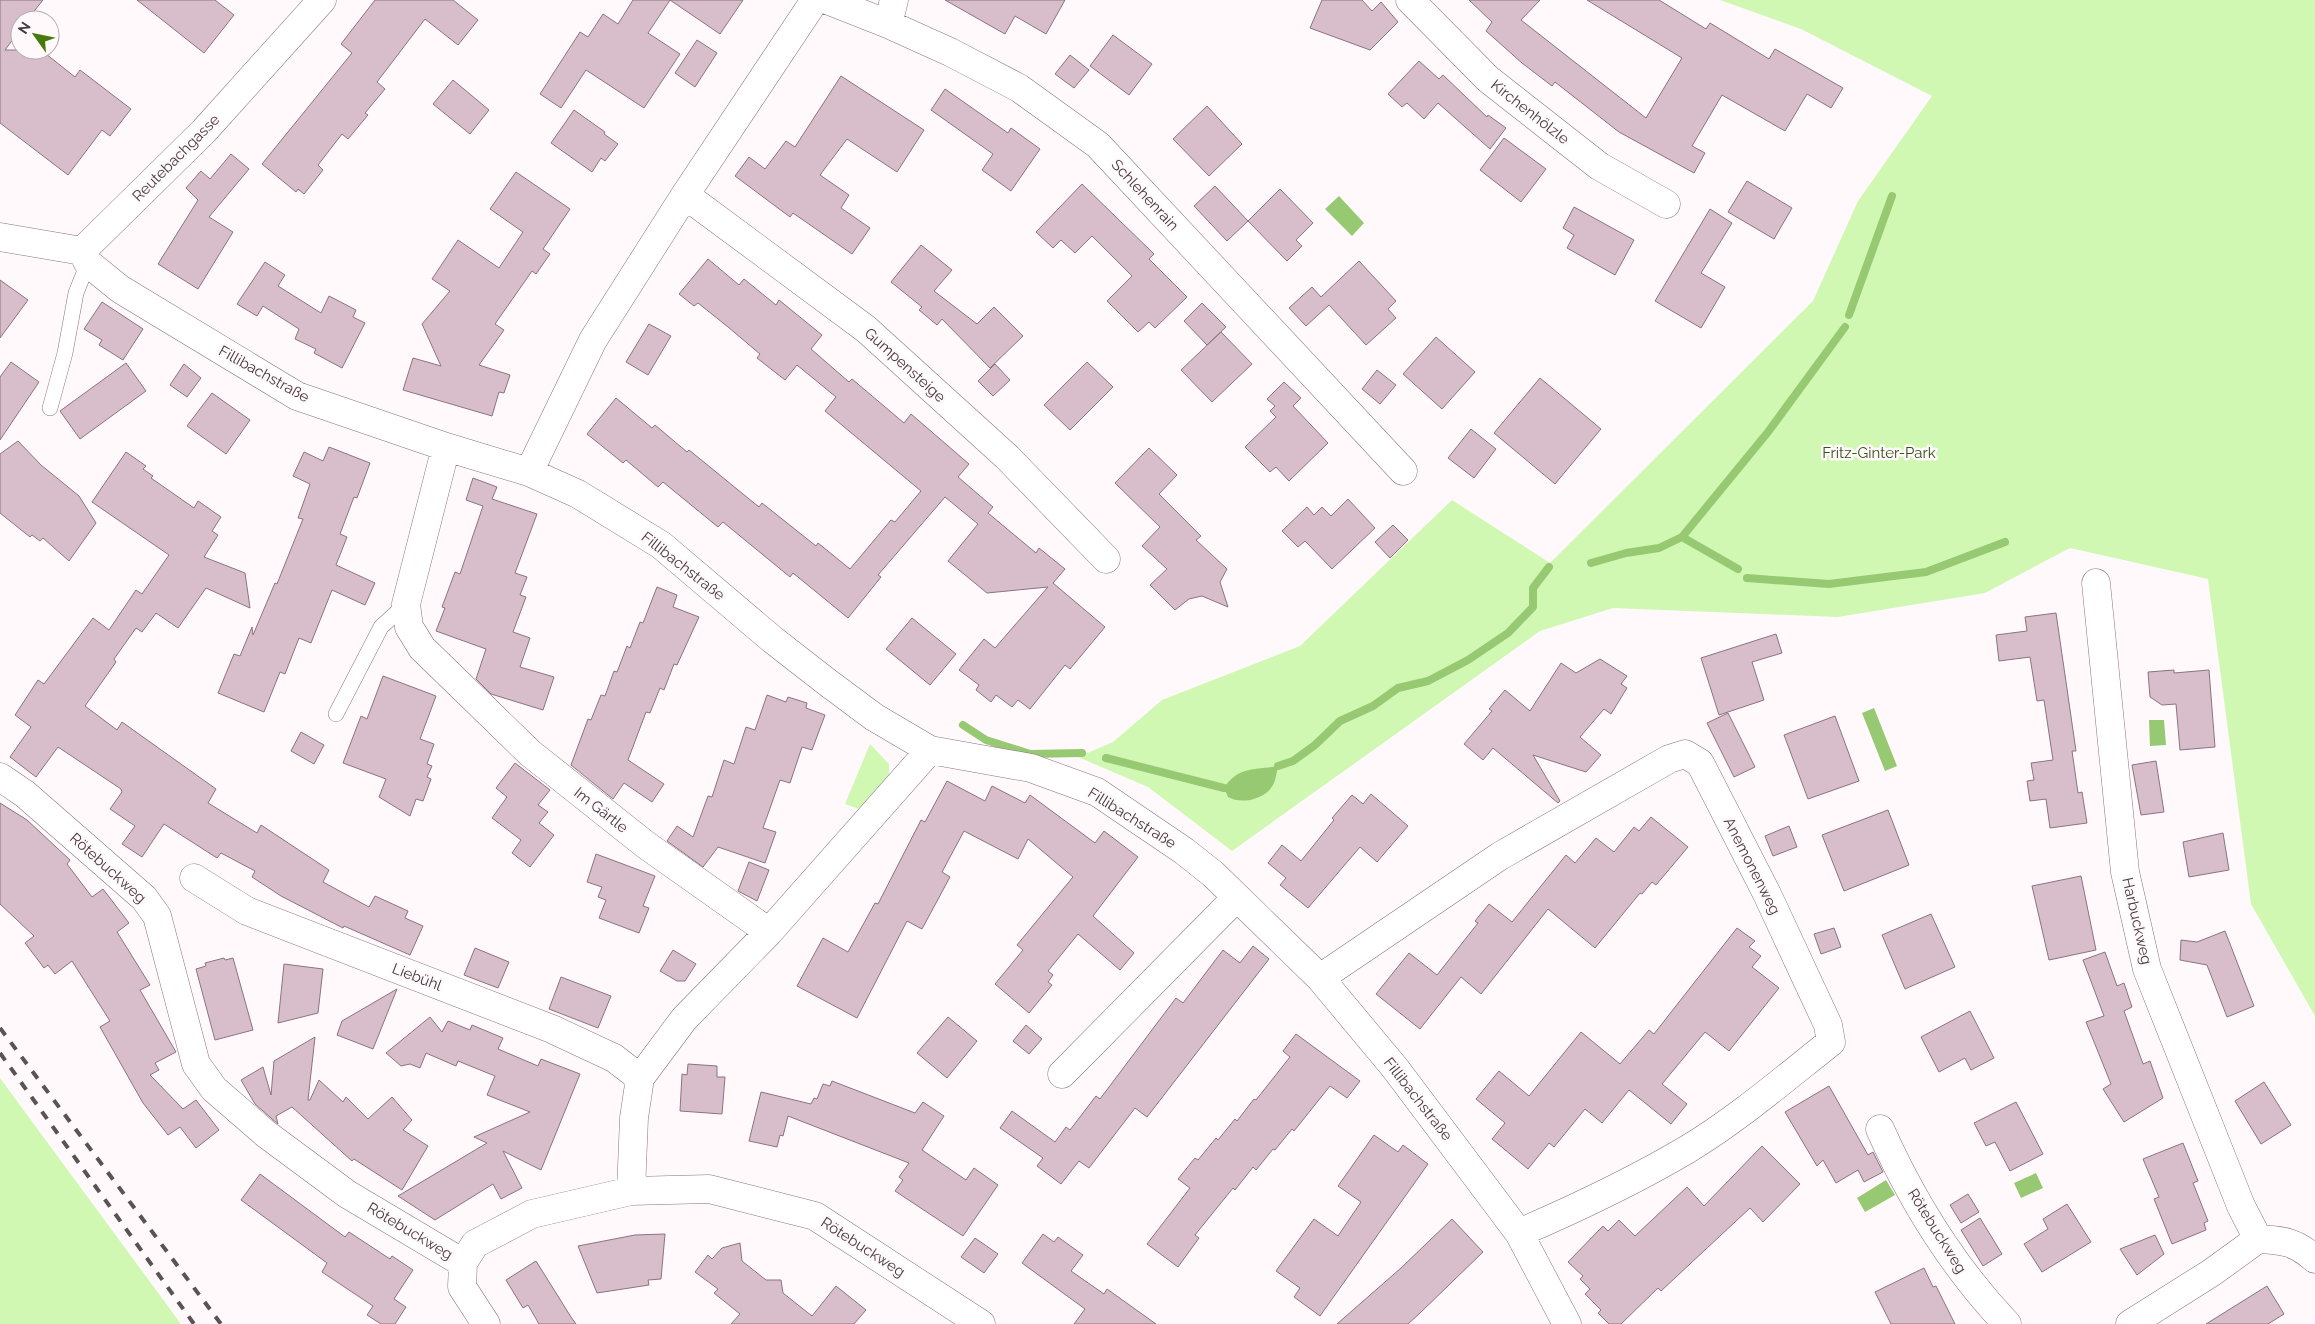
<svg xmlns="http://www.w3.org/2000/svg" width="2315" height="1324" font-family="Raleway,sans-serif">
<rect width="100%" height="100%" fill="#fff9fc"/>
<path fill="#d0f8b3" d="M1720,0H2315V1016L2251,904L2208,579L2070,548L1985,593L1838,617L1613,608L1540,631L1232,851L1148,787L1078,757L1113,742L1162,700L1300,646L1452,500L1550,563L1813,301L1858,201L1932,96L1801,29Z
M870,744L889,764V776L862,810L845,804Z
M0,1078L181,1324H0Z"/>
<path fill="#97c972" d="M1339,196L1364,223L1352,236L1325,209Z
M1874,708L1897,766L1885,771L1862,713Z
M2149,720H2164L2166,745L2150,746Z
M1278,766C1277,771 1276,778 1274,783C1267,799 1242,805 1228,797L1224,788C1238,766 1255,770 1278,766Z
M2036,1173L2043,1188L2021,1198L2014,1183Z
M1886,1180L1895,1195L1865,1212L1857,1198Z"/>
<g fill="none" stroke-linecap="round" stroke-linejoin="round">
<path stroke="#97c972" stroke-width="8" d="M1849,315L1892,196
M1682,537L1738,569
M1591,563L1626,553L1659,548L1682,537L1768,432L1845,327
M1747,578L1829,584L1926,572L2005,542
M963,725L986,740L1030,754L1082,753
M1106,758L1224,788
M1278,766L1293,761L1315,745L1340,721L1373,706L1398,688L1428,681L1468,660L1508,633L1533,607V588L1549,567"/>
</g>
<path fill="#d8becb" stroke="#8b737f" d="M0,0H43L27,20H20V30L5,50H41L75,77L80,70L131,109L110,136L102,130L68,175L0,123Z
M137,0H215L234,15L204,53Z
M375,0H453L478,20L458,45L425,19L377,82L385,89L365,113L368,115L348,139L342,134L318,165L323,170L304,194L298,189L296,192L262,164L352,53L341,44Z
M633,0H743L720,34L670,0L648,33L680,54L644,108L586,70L561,108L540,94L580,32L588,37L603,14L618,24Z
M945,0H1065L1046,34L1015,16L1005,34Z
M1322,0H1362L1372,11L1381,2L1398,22L1370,50L1310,28Z
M1469,0H1540L1521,20L1646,118L1682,58L1587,0H1659L1706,29L1710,23L1769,59L1775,49L1843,88L1831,108L1807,94L1785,131L1722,95L1692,146L1705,153L1694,173L1619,132L1555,82L1552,86L1522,63L1486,31L1492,22Z
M1113,35L1152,64L1129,95L1090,66Z
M697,40L717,53L695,87L675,73Z
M1070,55L1089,70L1074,88L1055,74Z
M1419,61L1439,79L1443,75L1487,117L1488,115L1506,128L1490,149L1438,103L1424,119L1407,103L1402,107L1388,94Z
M841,76L924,130L897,172L847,139L820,175L849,195L841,208L870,228L852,254L793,213L790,217L735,176L749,157L765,169L786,141L795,147Z
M453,80L489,110L470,134L433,104Z
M945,89L1008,133L1011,128L1040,149L1011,191L982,170L993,154L931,110Z
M1207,106L1242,144L1209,176L1173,139Z
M574,110L605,132L604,134L618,144L605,161L601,158L592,172L551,143Z
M1504,138L1546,169L1521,202L1480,170Z
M231,154L249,169L209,217L233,232L198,289L158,264L198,200L186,188L201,171L210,179Z
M516,172L570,209L543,249L550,254L536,274L532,271L495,324L504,330L479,365L510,375L504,393L499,392L492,416L403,390L413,358L441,366L422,324L450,291L432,279L458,240L499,268L523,232L490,209Z
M1747,181L1792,208L1774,239L1728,212Z
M1082,184L1154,254L1149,259L1187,297L1155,328L1149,322L1138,332L1107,301L1132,276L1092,236L1075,253L1061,240L1053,248L1036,232Z
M1215,186L1248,221L1227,241L1194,206Z
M1280,189L1313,223L1296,240L1302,246L1287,261L1248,221Z
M1574,207L1634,240L1615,275L1567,248L1574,235L1563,228Z
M1710,209L1732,223L1701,273L1725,287L1701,328L1655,301Z
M921,245L952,270L934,291L977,324L994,307L1023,336L990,368L942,319L937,325L919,310L922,307L891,282Z
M708,259L739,285L744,279L776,305L779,300L822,335L811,349L849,382L852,379L904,423L911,414L969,464L958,477L993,507L988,513L1036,553L1039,548L1065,569L1053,583L1105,627L1070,669L1065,665L1030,709L1018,700L1012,707L996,695L991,702L976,690L979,685L959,670L984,639L995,648L1048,587L987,593L948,561L978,524L945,497L878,575L881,577L848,618L793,573L790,577L723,522L718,527L663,482L658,487L626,460L623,463L587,434L616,398L652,428L655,425L687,452L689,450L759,507L762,503L816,546L818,543L850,569L891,520L895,522L921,491L825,411L836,397L797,365L785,380L757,358L760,354L728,327L698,303L694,306L679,294Z
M1359,261L1396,301L1388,309L1396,318L1366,345L1329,305L1306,326L1289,308L1312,287L1321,297Z
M265,262L285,275L278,286L321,313L329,296L356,310L353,317L365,323L342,368L314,353L316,349L295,339L299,329L263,306L257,316L237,304Z
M0,280L28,300L0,338Z
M102,302L143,329L123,360L99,345L102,340L84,329Z
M1202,303L1226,327L1207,345L1184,321Z
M649,324L671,336L648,375L626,362Z
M1221,332L1252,364L1212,402L1181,370Z
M1436,337L1475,372L1442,409L1403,374Z
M11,362L39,382L0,440V377Z
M1087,362L1113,387L1070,430L1044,405Z
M126,363L146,391L80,439L60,411Z
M184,364L201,378L187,397L170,385Z
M995,364L1010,380L993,396L978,381Z
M1377,370L1396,385L1380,404L1362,389Z
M1540,378L1601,429L1555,484L1494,433Z
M1284,382L1301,398L1293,406L1328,443L1289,481L1276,467L1270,472L1245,447L1276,417L1270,411L1275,406L1267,399Z
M212,393L250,420L226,454L187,426Z
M1471,429L1496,449L1474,478L1448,458Z
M18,441L41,465L79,496L96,523L69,561L43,538L40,541L32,535L30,537L0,513V454Z
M329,447L370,463L357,498L354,497L340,534L347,537L336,565L375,583L365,605L332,590L311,643L299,638L285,674L280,672L264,712L218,693L234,654L240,656L252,627L253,635L275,583L277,584L303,519L298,518L310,484L293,476L304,452L323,461Z
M1149,448L1177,475L1159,494L1201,536L1196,540L1227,569L1220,582L1228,607L1202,596L1189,599L1175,610L1150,585L1167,569L1142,546L1160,527L1115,483Z
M126,452L146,466L143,469L153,476L151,478L194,508L198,501L221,517L212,531L218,535L204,557L245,573L250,608L206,588L178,628L156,613L142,632L136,628L114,659L116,662L85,706L117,730L122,722L216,789L208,803L257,833L261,825L329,870L323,882L369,907L375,896L408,911L405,918L423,926L410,955L344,926L343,928L281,896L252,877L255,871L221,853L217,858L164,824L142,857L122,844L135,826L110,809L122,792L121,789L58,747L36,777L10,757L31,727L15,715L38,680L44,684L93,618L109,630L136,590L142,594L169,555L92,502Z
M473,478L497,487L492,499L537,514L515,573L527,577L520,595L526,597L513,632L530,638L520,667L554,677L543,710L491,694L476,679L486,649L436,631L445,608L442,607L455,572L460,574L483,506L466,500Z
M1348,499L1375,528L1332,569L1305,541L1298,547L1282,531L1307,507L1314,515L1322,507L1331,516Z
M1393,525L1408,540L1390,558L1375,542Z
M657,587L677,595L673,607L699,617L677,665L674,664L664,690L660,688L650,713L646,712L628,760L664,784L652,802L624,783L613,799L571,765L588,719L591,720L601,695L605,696L614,671L617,672L627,646L630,648L640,622L643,623Z
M2056,613L2076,751H2072L2078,793L2082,792L2087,823L2050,828L2046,799L2030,801L2027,781L2034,780L2031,763L2053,760L2044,700L2037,701L2030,657L1999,661L1996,635L2027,631L2025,617Z
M912,618L956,654L930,685L886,649Z
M1776,634L1782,653L1752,662L1764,700L1719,715L1701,658Z
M1600,659L1627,676L1621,684L1627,688L1611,714L1604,709L1580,737L1601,755L1586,772L1533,755L1560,801L1558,803L1493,748L1483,760L1464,744L1492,711L1489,709L1505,690L1530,711L1561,663L1576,673Z
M2174,670V673L2209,670L2215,747L2180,750L2176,704L2162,705L2150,697L2148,672Z
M383,676L436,696L420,739L434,744L427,764L432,766L427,777L431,779L423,801L416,799L410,816L379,797L386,779L343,763L361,716L367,719Z
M767,695L786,702L788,697L807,703L806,708L825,715L812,750L802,747L790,783L780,780L763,828L776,832L765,863L718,847L703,867L667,841L677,826L693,837L708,796L712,797L724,760L734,764L746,727L755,730Z
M1728,713L1755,767L1734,777L1707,723Z
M1835,716L1859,781L1808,799L1784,735Z
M301,732L324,745L314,764L291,751Z
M2156,761L2164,812L2141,815L2132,765Z
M515,763L550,790L538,805L548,812L539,823L554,835L530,867L512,853L521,840L492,818L507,797L496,788Z
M947,781L985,801L992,786L1025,803L1030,795L1095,843L1104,831L1138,857L1093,916L1134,953L1120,970L1078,934L1048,971L1053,975L1048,982L1052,985L1029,1013L995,984L1023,950L1017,945L1073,877L1028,839L1018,859L964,831L942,872L950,877L922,929L907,921L857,1018L797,986L823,938L848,952L875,903L878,904L921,820L925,822Z
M1371,794L1408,826L1377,862L1360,847L1308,908L1280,885L1286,878L1268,863L1282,845L1301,861L1334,820L1332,818L1352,795L1363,804Z
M0,803L27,820L70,860L67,864L92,897L103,889L129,923L117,932L150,985L140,990L176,1052L155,1063L159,1070L150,1075L183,1109L196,1100L219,1130L196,1148L180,1127L168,1135L143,1103L100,1027L110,1021L72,961L55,974L48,965L44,968L25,943L34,936L0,904Z
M1888,810L1909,865L1844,891L1822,835Z
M1651,817L1688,847L1656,885L1652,882L1642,894L1640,893L1595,948L1548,909L1481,994L1461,977L1420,1029L1376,994L1409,953L1437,975L1478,923L1475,921L1489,904L1512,922L1566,855L1575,863L1596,838L1614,852L1634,827L1639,831Z
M1789,826L1797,847L1773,856L1765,836Z
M2223,833L2229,870L2189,877L2183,842Z
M596,854L655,876L643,906L649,908L639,933L599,918L606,900L598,897L602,887L587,882Z
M749,862L769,870L757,901L738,891Z
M2081,876L2096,950L2049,960L2032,886Z
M1931,914L1955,967L1905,989L1882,935Z
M1737,928L1755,941L1749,947L1761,956L1752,967L1779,988L1729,1051L1705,1032L1662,1084L1687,1104L1671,1124L1629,1090L1602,1123L1585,1109L1554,1147L1549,1143L1528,1169L1492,1139L1505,1123L1476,1099L1499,1071L1529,1096L1581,1032L1620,1064L1649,1030L1654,1034Z
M1834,928L1841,947L1821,954L1814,934Z
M2225,931L2254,1006L2227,1017L2207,965L2180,960L2181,940L2197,942Z
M1253,946L1269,959L1147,1117L1135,1108L1089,1168L1079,1161L1061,1184L1037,1166L1043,1158L1000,1128L1012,1111L1055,1142L1066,1127L1070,1130L1096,1096L1100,1099L1176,998L1183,1003L1223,950L1240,963Z
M475,948L509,962L498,988L464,975Z
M673,950L696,964L685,981H677L660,971Z
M2105,952L2117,986L2124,983L2132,1007L2124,1011L2143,1064L2150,1061L2163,1098L2124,1122L2103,1089L2111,1084L2086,1022L2104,1016L2083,960Z
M224,958L225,960L233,958L253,1030L215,1040L196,969L206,966L205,963Z
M284,964L323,969L318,1013L278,1023Z
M561,977L611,996L598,1028L549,1009Z
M397,989L373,1049L337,1035L342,1021Z
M1970,1011L1994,1058L1971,1070L1965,1058L1939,1072L1921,1037Z
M430,1017L442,1032L448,1021L470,1030L472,1025L503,1038L498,1049L538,1066L541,1059L580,1074L541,1170L503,1151L522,1188L501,1199L493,1184L435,1220L398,1196L487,1143L474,1137L530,1112L487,1095L495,1076L458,1061L456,1066L426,1053L420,1068L410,1064L401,1066L386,1053Z
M948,1017L977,1041L947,1078L917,1053Z
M1026,1025L1042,1039L1029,1054L1013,1041Z
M1296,1034L1360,1081L1347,1098L1330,1086L1294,1131L1292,1129L1275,1150L1273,1149L1256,1170L1253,1167L1235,1190L1233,1188L1195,1235L1199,1238L1178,1267L1147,1244L1190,1188L1178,1179L1195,1158L1198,1160L1216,1138L1218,1140L1235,1119L1237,1121L1254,1099L1256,1100L1290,1057L1283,1051Z
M315,1037L308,1100H310L319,1080L343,1102L346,1097L368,1119L392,1097L412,1120L403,1130L428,1146L402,1190L354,1159L352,1161L292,1107L276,1116L278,1124L255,1104L241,1080L263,1067L271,1095L274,1061Z
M688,1064L717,1066V1077H725L722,1114L680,1111L682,1074L687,1075Z
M832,1081L915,1113L923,1102L944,1116L922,1150L966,1180L974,1168L998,1185L963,1236L895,1191L903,1180L899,1177L909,1163L788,1116L783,1136L780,1135L777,1147L749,1141L761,1092L811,1104L814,1098L817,1099L823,1084L830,1086Z
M2264,1082L2291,1125L2261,1144L2235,1101Z
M1829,1086L1868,1155L1873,1152L1883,1172L1864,1182L1858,1170L1836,1183L1823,1160L1817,1166L1785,1112Z
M2016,1102L2043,1154L2010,1171L1995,1142L1986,1146L1974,1123Z
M1374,1135L1398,1152L1403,1145L1428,1164L1320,1316L1294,1297L1300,1288L1276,1271L1314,1219L1338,1236L1361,1202L1338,1186Z
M2183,1143L2198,1181L2193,1183L2208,1221L2204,1223L2206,1230L2172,1244L2154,1199L2159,1197L2143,1159Z
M1762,1146L1800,1184L1763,1222L1750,1208L1661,1291L1658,1288L1621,1324H1609L1598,1313L1601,1310L1585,1294L1590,1289L1580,1279L1583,1276L1568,1262L1603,1226L1608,1231L1619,1220L1635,1236L1687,1187L1704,1206Z
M260,1174L345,1237L349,1232L390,1259L392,1256L413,1270L394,1299L406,1307L395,1324H381L367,1315L373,1306L322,1272L327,1263L241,1200Z
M1968,1194L1979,1212L1961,1223L1950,1205Z
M2067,1204L2091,1242L2042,1272L2024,1244L2048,1229L2043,1219Z
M1980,1218L2002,1254L1983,1266L1961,1230Z
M1452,1219L1483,1252L1419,1314L1408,1324H1337L1401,1268Z
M665,1234L661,1279L648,1280L649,1285L597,1293L578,1246L635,1235Z
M1043,1234L1054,1242L1058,1237L1083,1255L1071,1271L1104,1294L1107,1289L1156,1324H1074L1085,1309L1022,1263Z
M2155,1235L2164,1254L2137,1275L2120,1249Z
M975,1238L998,1254L984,1273L961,1257Z
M740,1243L742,1261L766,1280H781L783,1293L812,1316L836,1286L866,1310L854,1324H731L740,1314L714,1293L718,1289L695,1272L708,1255L712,1259L722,1248Z
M536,1261L571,1317L576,1324H539L528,1305L523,1308L506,1280Z
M1924,1268L1933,1287L1936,1286L1955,1324H1891L1875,1292Z
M2267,1286L2284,1314L2268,1324H2206Z"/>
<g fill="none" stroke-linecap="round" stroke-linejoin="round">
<g stroke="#8b737f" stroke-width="16">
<path id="service" d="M50,408L65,353L76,293L88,263
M336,714L381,627L406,604"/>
</g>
<g stroke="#8b737f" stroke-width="29">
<path id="minor" d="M827,0L888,24L950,52L1019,88L1098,145L1403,471
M1410,0L1488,79L1599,166L1666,204
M888,24L894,0
M685,195L866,329L1007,457L1106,559
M0,237L82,251
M82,251L88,263L120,289L297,396L446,447L529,472L578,494L661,545L773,640L827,682L874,717L930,750L1031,768L1097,792L1184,851L1213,874L1320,978L1395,1068L1519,1233L1567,1324
M82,251L204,131L322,0
M446,447L406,604L409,627L422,648L530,753L646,845L769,932
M529,472L593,340L685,195L815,0
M2096,583L2125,872L2147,969L2241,1206L2258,1239
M0,777L25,794L144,898L157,916L196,1064L214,1089L266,1134L347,1194L463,1263
M194,878L247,911L552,1029L614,1058L640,1078
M1320,978L1500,856L1669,759L1685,754L1700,763L1767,894L1828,1025L1831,1042C1784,1079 1739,1118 1688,1149C1634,1181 1577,1208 1519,1233
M1062,1074L1236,898
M1880,1129C1912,1201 1953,1267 2007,1324
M631,1191L634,1118L640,1078L684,1019L769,932L930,750
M2258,1239C2283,1240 2296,1242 2315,1259
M486,1324L462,1287L463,1263L475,1244L532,1214L631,1191L709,1189L815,1216L981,1324
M2130,1324L2211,1273L2258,1239"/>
</g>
<use href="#service" stroke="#fff" stroke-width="15"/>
<use href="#minor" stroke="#fff" stroke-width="28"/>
<path stroke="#5c5256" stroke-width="4" stroke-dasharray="9 9" stroke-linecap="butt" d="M0,1028L221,1324
M0,1053L194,1324"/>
</g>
<g text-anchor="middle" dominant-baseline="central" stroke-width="5" stroke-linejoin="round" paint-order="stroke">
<g font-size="15" fill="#44393e" stroke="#fff9fc">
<text transform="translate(1530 112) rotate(38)">Kirchenhölzle</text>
<text transform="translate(176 158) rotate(-45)">Reutebachgasse</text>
<text transform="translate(1145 195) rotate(47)">Schlehenrain</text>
<text transform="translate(905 365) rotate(42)">Gumpensteige</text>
<text transform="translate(264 374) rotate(29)">Fillibachstraße</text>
<text transform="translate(683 566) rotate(38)">Fillibachstraße</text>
<text transform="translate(601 810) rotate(38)">Im Gärtle</text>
<text transform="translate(1132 818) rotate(32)">Fillibachstraße</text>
<text transform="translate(1752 866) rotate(63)">Anemonenweg</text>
<text transform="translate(108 868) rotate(42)">Rötebuckweg</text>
<text transform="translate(2137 921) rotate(77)">Harbuckweg</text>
<text transform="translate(417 977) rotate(21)">Liebühl</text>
<text transform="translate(1418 1099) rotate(52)">Fillibachstraße</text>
<text transform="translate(410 1231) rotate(31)">Rötebuckweg</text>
<text transform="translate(1937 1231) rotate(58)">Rötebuckweg</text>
<text transform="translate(863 1247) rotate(33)">Rötebuckweg</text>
</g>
<g font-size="15" fill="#325115" stroke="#fff9fc">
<text x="1879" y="453">Fritz-Ginter-Park</text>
</g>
</g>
<g transform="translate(35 35) rotate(303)"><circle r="24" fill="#fff9fc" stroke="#b4acb0"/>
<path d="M0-4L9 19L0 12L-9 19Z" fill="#477b09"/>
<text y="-8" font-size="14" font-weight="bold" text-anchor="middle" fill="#44393e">N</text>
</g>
</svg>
